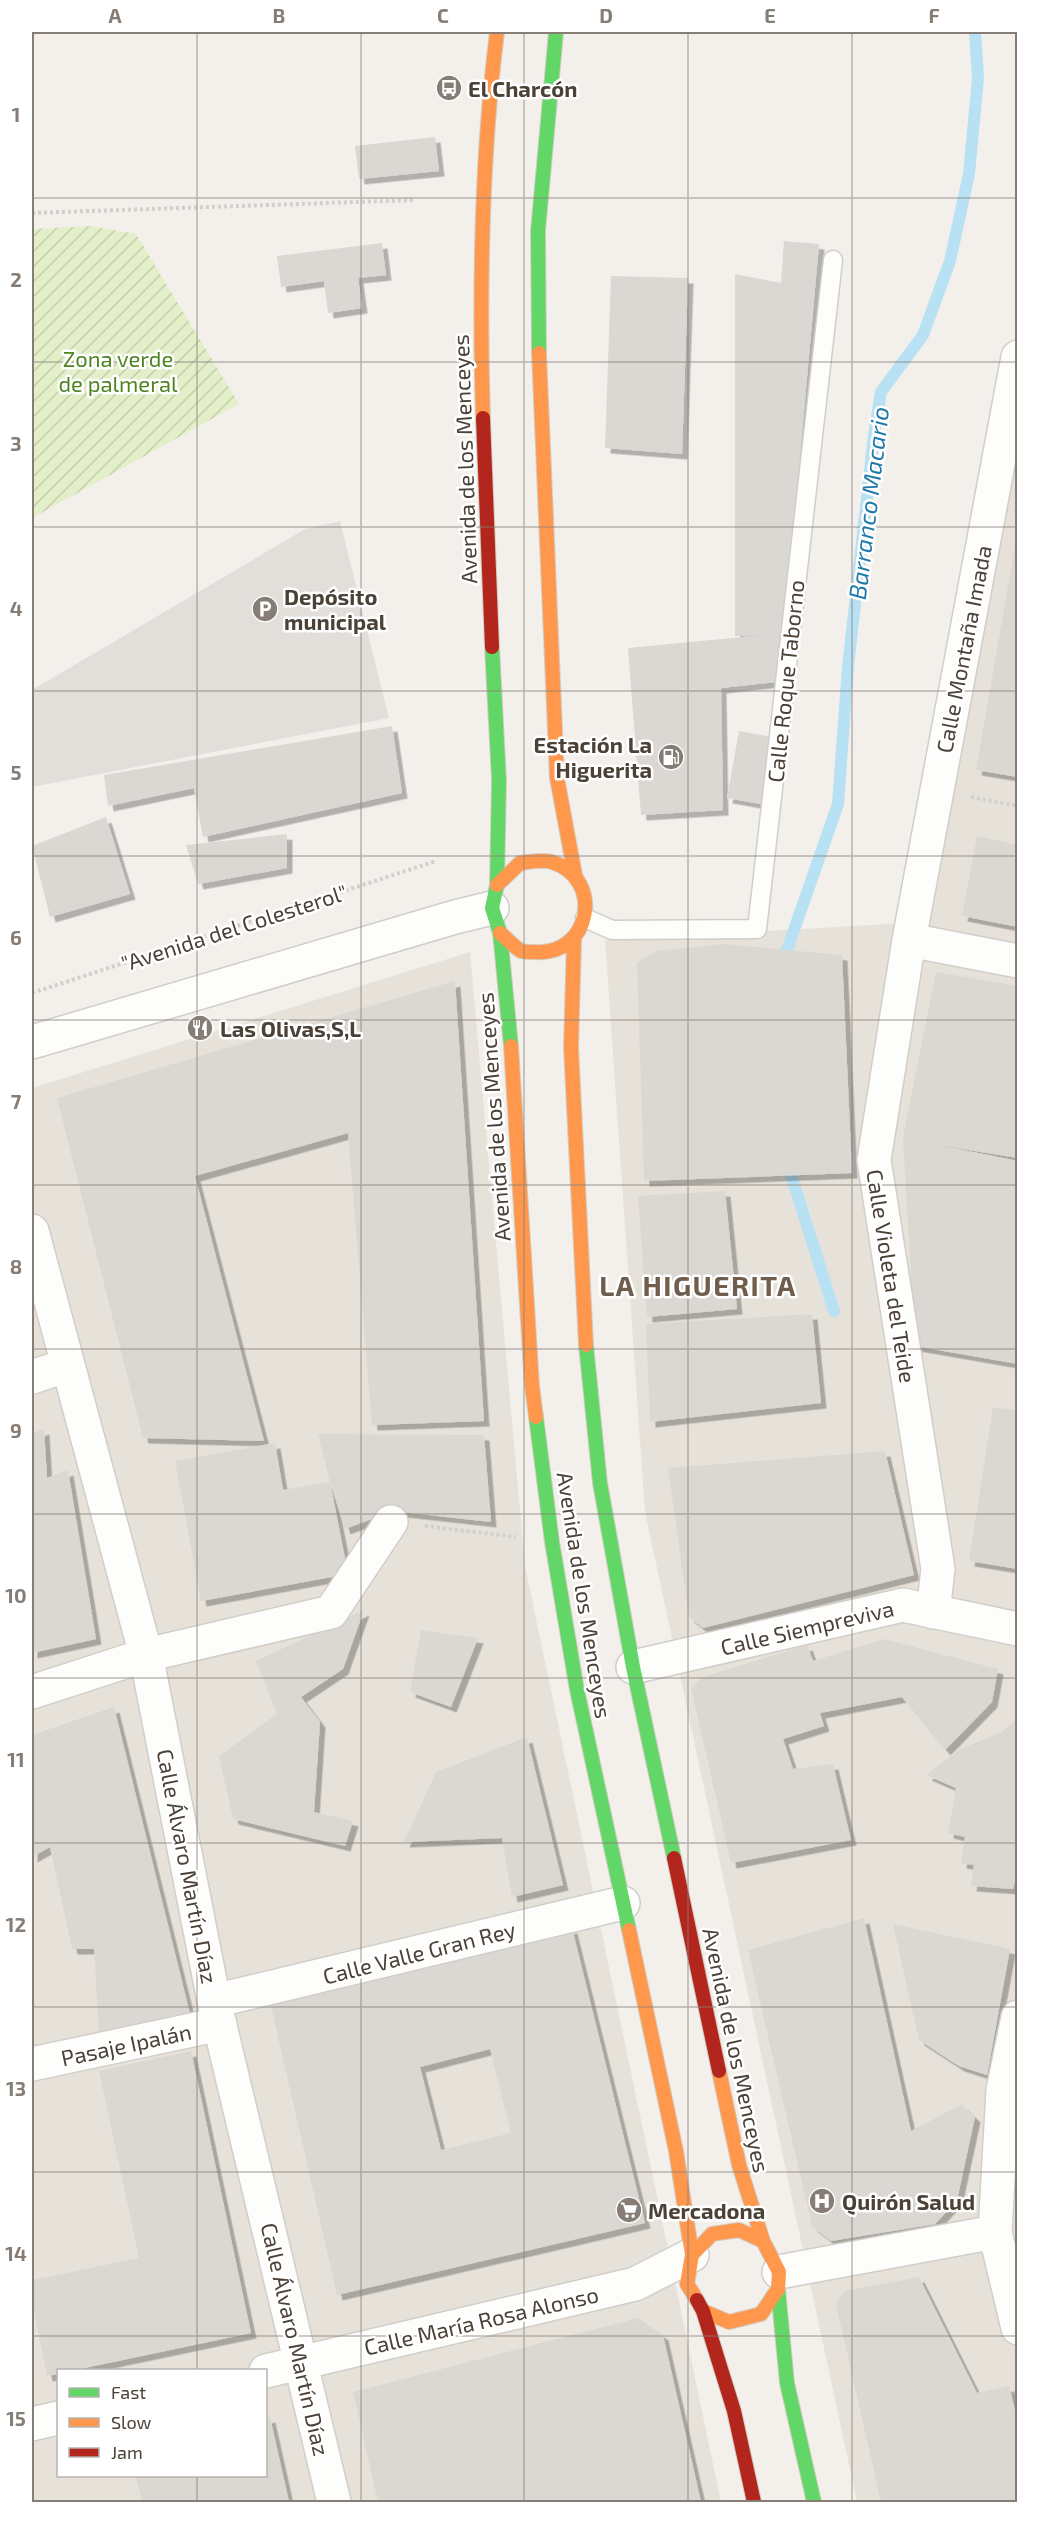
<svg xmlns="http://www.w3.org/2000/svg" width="1049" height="2534" font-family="'Exo 2',sans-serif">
<defs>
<pattern id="garden-furrows" width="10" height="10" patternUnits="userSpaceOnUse" patternTransform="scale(1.5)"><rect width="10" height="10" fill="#e3efc9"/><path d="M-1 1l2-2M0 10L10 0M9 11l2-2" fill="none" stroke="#c4cead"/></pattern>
<filter id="shadow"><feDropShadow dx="5.5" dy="5.5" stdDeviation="0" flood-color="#0004"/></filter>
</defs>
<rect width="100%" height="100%" fill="#f3f0ec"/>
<path fill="#e7e2d9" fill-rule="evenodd" d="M1017,423V2502H857L645,1512L605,940L924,922Z
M470,952L525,1566L721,2502H32V1088ZM58,2370H266V2476H58Z"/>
<path fill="url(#garden-furrows)" d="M91,226L136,234L239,404L32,518V229Z"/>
<path fill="#e2dfdb" d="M340,521L389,718L32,787V690L305,529Z"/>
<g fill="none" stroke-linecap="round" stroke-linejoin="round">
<path stroke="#b8e1f4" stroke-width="12" d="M787,950L838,804L848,667L874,435L881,392L923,335L950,261L969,174L978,78L975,32
M791,1175L834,1311"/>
</g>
<path fill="#dbd7d2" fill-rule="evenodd" filter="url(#shadow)" d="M435,137L439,171L359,179L355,146Z
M784,241L819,244L784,633L776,682L721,688L723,810L641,815L628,648L764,635L735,636V274L781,283Z
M382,243L386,275L358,278L362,308L328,313L324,281L281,287L277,256Z
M611,276L688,278L682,454L605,448Z
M1016,540L1018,541V777L976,770Z
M392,726L402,793L203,837L194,788L108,806L104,775Z
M739,731L773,737L761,804L727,798Z
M106,817L130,894L50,917L32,846Z
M287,834V868L198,884L186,845Z
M977,836L1018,845V927L962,916Z
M724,944L842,955L852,1173L644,1181L637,963L656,951Z
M936,972L1018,986V1158L938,1145L1018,1161V1364L915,1346L903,1138Z
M455,981L484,1421L372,1425L348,1133L195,1176L264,1441L143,1438L57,1098Z
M725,1191L737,1309L647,1317L638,1196Z
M812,1314L821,1403L650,1422L646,1324Z
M993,1407L1018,1411V1569L969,1561Z
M44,1429L47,1478L68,1470L96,1639L32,1653V1433Z
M318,1434L484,1435L491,1522L393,1511L345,1529L330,1482L348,1574L201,1601L175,1461L275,1443L283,1490L330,1482Z
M885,1451L914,1575L703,1628L689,1617L668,1468Z
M364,1610L343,1669L301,1697L320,1722L314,1812L353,1821L345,1846L233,1819L219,1756L277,1714L256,1661Z
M421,1630L478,1638L451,1707L410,1692Z
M884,1639L998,1669L992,1702L945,1750L902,1697L820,1713L824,1726L783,1739L793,1769L833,1764L851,1840L731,1863L691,1688L703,1677L807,1645L813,1661Z
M114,1707L190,2014L99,2033L94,1949H72L50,1847L32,1857V1735Z
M1018,1716V1870L1013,1889L971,1886L974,1865L961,1863L965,1837L948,1833L956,1788L926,1775L960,1749L1000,1733L1015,1721Z
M527,1737L563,1885L512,1897L502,1838L404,1842L436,1772Z
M864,1918L911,2131L962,2104L975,2117L957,2200L935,2224L831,2241L812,2226L748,1950Z
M893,1924L1010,1949L987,2075L959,2066L919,2040Z
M572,1928L645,2223L337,2295L268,1993ZM490,2049L511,2133L441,2150L420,2067Z
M191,2051L251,2333L75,2370H58V2374L47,2376L32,2302V2280L139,2258L99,2071Z
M919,2277L977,2393L1009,2386L1018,2423V2502H881L836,2304L845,2291Z
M638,2318L663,2335L701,2502H378L353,2392Z
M270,2417L289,2502H142L136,2476H266V2418Z"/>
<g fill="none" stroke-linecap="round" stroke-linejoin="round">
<g stroke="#d1cec9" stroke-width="21">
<path id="lane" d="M585,918L612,930L757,929L833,260"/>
</g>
<g stroke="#d1cec9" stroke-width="36">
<path id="street" d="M909,940L1018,961
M32,1042L455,917L492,908
M32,1231L146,1655L214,2001L334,2502
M32,1377L68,1365
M933,1612L938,1569L874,1160L909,940L1018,357
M633,1667L903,1605L1018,1629
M32,1692L146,1655L331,1612L391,1522
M214,2001L623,1903
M1018,2017L1003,2090L995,2232L1018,2328
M32,2064L220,2024
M779,2272L995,2232
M266,2371L635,2284L692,2255
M32,2424L58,2418"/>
</g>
<g stroke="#d3cdc2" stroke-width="16">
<path id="fast" d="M539,353L538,231L556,32
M492,647L499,780L497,885L492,908L500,933L511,1046
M586,1345L600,1483L633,1667L674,1858
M536,1417L552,1542L577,1690L629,1930
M778,2289L787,2383L814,2502"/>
</g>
<g stroke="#d3cdc2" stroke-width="16">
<path id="slow" d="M539,353L557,778L575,875
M483,418C479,288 481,160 497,32
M497,885L520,863C529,862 543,859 552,862C605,879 591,956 535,952C531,952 525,952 521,951C514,947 506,938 500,933
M574,939L571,1047L586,1345
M511,1046L532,1386L536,1417
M629,1930L676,2151L692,2255
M697,2300L687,2284L692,2255L712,2234L739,2230L763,2241
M703,2311L729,2322L761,2314L778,2289L779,2272L763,2241L739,2165L719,2071"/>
</g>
<g stroke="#d3cdc2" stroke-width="16">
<path id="jam" d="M483,418L492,647
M674,1858L719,2071
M697,2300L703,2311L734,2411L754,2502"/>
</g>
<path stroke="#d3d0cb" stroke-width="4" stroke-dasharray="3 3" stroke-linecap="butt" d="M32,213L415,200
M971,797L1018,806
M32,993L436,861
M425,1526L516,1537"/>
<use href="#lane" stroke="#fdfdfc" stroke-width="18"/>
<use href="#street" stroke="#fdfdfc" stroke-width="33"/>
<use href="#fast" stroke="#63d668" stroke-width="14"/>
<use href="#slow" stroke="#ff974d" stroke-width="14"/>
<use href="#jam" stroke="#b3261e" stroke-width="14"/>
</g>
<path fill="none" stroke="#867e76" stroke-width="1.5" stroke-opacity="0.55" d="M197,32V2370M361,32V2502M524,32V2502M688,32V2502M852,32V2502M32,198H1018M32,362H1018M32,527H1018M32,691H1018M32,856H1018M32,1020H1018M32,1185H1018M32,1349H1018M32,1514H1018M32,1678H1018M32,1843H1018M32,2007H1018M32,2172H1018M32,2336H1018M197,2476V2502"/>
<defs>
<g id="bus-disc" transform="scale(1.35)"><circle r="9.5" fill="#867e76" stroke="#fff"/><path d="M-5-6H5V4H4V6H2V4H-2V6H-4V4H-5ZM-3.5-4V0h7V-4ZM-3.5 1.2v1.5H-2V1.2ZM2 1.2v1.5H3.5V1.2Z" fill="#fff"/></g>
<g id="parking-disc" transform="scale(1.35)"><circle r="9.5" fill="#867e76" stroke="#fff"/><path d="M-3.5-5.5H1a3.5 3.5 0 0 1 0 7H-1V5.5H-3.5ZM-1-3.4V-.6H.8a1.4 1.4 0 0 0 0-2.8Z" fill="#fff"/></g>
<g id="fuel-disc" transform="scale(1.35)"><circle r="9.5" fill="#867e76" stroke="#fff"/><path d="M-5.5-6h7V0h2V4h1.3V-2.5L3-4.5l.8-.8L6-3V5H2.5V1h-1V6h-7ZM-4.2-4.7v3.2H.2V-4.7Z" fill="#fff"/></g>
<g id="restaurant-disc" transform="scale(1.35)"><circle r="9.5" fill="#867e76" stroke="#fff"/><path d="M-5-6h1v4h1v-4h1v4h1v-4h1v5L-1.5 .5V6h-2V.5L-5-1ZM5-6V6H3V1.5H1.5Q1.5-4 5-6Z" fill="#fff"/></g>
<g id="hospital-disc" transform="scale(1.35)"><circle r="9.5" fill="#867e76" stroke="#fff"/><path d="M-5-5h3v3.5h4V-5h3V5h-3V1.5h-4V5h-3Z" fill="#fff"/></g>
<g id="supermarket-disc" transform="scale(1.35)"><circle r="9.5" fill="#867e76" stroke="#fff"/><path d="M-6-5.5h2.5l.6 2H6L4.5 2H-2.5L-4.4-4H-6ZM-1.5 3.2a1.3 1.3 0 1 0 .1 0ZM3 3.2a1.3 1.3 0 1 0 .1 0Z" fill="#fff"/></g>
</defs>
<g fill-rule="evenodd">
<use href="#bus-disc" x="449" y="88"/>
<use href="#parking-disc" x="265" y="609"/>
<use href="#fuel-disc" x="671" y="757"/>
<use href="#restaurant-disc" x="200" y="1028"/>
<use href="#hospital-disc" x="822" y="2201"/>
<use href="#supermarket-disc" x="629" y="2210"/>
</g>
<g text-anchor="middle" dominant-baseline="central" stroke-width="5" stroke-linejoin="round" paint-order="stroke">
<g font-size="22" font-weight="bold" fill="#4b4136" stroke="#fff" text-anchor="start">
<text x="468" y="88">El Charcón</text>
<text x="284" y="596">Depósito<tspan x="284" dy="25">municipal</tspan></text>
<text x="652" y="744" text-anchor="end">Estación La<tspan x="652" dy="25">Higuerita</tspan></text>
<text x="220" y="1028">Las Olivas,S,L</text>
<text x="842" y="2201">Quirón Salud</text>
<text x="648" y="2210">Mercadona</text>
</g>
<g font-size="22" fill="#4e8422" stroke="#fff">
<text x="118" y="358">Zona verde<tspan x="118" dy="25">de palmeral</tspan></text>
</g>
<g font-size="22" fill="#4b4136" stroke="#fff">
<text transform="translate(464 459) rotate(-92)">Avenida de los Menceyes</text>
<text transform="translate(963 649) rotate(-79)">Calle Montaña Imada</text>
<text transform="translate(785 681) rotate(-84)">Calle Roque Taborno</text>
<text transform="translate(234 927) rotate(-18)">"Avenida del Colesterol"</text>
<text transform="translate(493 1117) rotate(-94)">Avenida de los Menceyes</text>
<text transform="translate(892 1276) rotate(81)">Calle Violeta del Teide</text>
<text transform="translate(585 1595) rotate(81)">Avenida de los Menceyes</text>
<text transform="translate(807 1627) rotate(-13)">Calle Siempreviva</text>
<text transform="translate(188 1866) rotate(79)">Calle Álvaro Martín Díaz</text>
<text transform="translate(419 1952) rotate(-14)">Calle Valle Gran Rey</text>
<text transform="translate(126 2044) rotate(-12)">Pasaje Ipalán</text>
<text transform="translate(737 2050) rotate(78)">Avenida de los Menceyes</text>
<text transform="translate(481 2320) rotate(-13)">Calle María Rosa Alonso</text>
<text transform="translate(296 2339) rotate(77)">Calle Álvaro Martín Díaz</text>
</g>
<g font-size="24" font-style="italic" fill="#1f79a9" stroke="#fff">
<text transform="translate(868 503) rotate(-83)">Barranco Macario</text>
</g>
<g font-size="28" font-weight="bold" letter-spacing="1.5" fill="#6f5e4c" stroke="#fff">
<text x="698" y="1285">LA HIGUERITA</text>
</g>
</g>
<rect width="1049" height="2534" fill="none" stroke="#ffffff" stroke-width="66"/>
<rect x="57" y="2369" width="210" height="108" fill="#ffffff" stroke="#b7b3af" stroke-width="1.5"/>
<rect x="69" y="2388" width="30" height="9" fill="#63d668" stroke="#b7b3af" stroke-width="1.5"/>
<text x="111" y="2399" font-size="18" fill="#4b4136">Fast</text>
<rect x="69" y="2418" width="30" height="9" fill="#ff974d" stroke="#b7b3af" stroke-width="1.5"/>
<text x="111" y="2429" font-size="18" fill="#4b4136">Slow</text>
<rect x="69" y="2448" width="30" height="9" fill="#b3261e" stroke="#b7b3af" stroke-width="1.5"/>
<text x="111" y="2459" font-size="18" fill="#4b4136">Jam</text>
<rect x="33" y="33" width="983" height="2468" fill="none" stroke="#867e76" stroke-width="2"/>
<g font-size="20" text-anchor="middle" font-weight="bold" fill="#867e76">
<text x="115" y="23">A</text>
<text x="279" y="23">B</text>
<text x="443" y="23">C</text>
<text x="606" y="23">D</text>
<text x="770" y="23">E</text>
<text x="934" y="23">F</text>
<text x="16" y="122">1</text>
<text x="16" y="287">2</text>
<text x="16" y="451">3</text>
<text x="16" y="616">4</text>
<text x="16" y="780">5</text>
<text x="16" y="945">6</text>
<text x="16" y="1109">7</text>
<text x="16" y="1274">8</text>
<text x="16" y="1438">9</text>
<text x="16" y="1603">10</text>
<text x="16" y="1767">11</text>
<text x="16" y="1932">12</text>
<text x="16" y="2096">13</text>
<text x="16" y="2261">14</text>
<text x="16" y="2426">15</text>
</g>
</svg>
